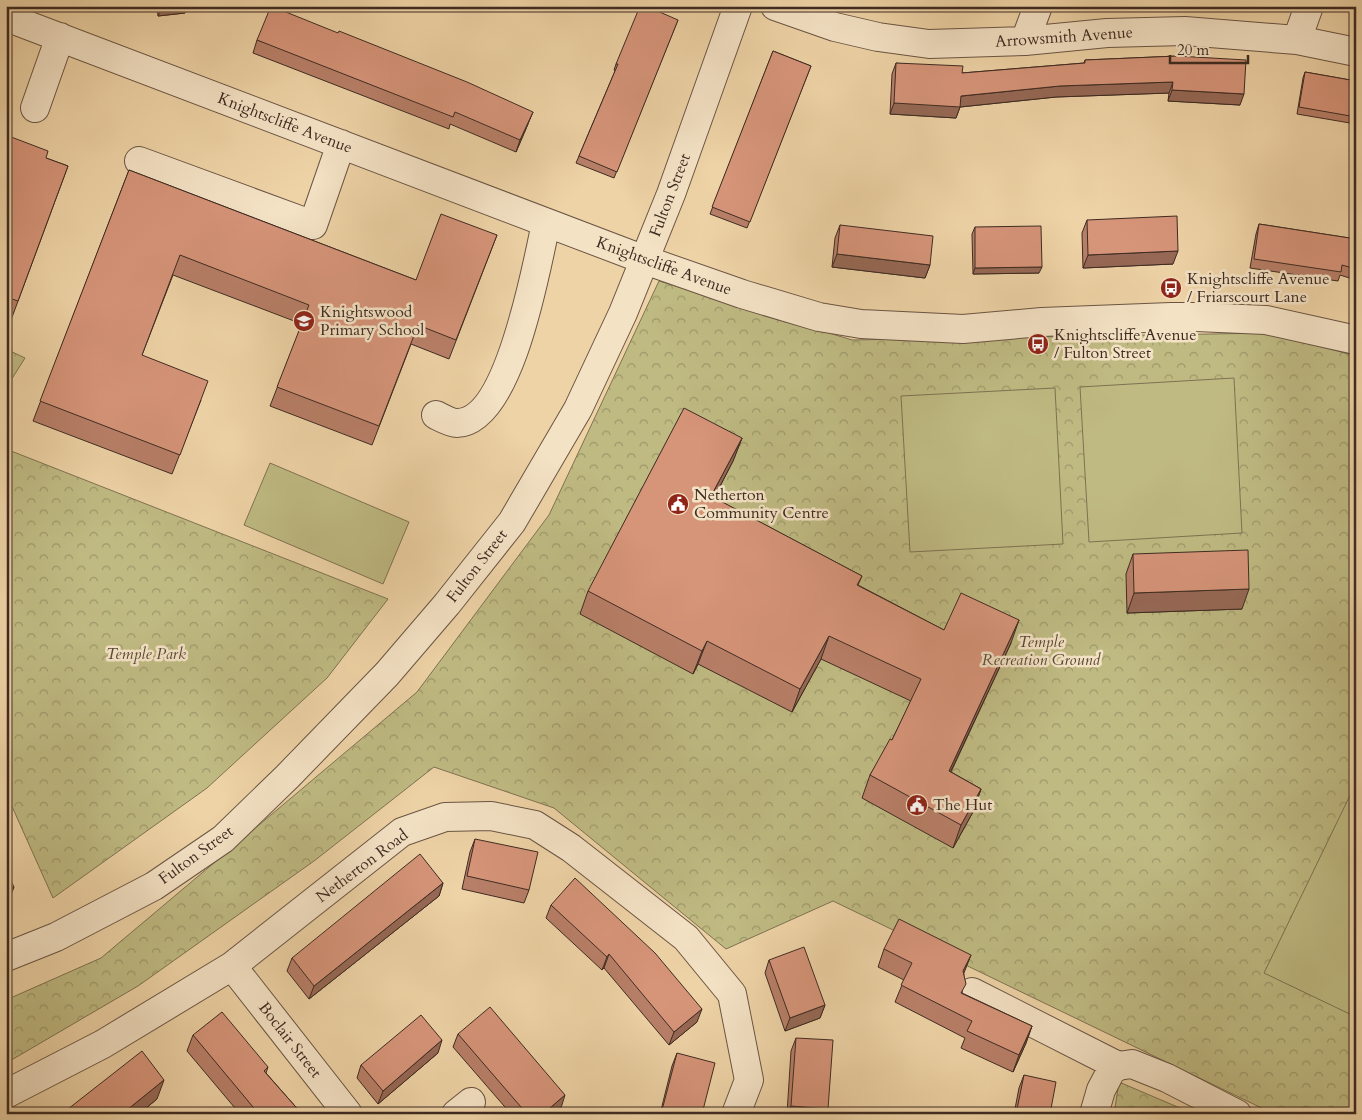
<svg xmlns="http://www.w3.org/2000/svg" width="1362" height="1120" font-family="Cardo,serif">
<defs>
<pattern id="park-crowns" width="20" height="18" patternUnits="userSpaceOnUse" patternTransform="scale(1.25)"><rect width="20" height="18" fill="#bfba82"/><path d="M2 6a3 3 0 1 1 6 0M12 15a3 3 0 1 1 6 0" fill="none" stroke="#9d976a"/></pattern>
</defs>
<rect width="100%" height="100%" fill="#eed3a6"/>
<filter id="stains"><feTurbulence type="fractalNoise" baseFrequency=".004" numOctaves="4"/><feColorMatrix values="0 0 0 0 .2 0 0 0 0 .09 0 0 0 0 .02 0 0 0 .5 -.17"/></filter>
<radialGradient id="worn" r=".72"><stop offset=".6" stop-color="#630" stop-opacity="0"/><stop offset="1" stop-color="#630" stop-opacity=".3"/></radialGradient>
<path fill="url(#park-crowns)" stroke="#7e7252" d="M659,281L852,340L1271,333L1356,356V1114H1274L833,901L726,949L554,808L434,767L314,861L138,986L8,1062L6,1058V1000L101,958L417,692L549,515Z
M6,349L25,358L6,388Z
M6,449L388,599L327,678L207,788L53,898L6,793Z
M1119,1082L1194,1114H1114Z"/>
<path fill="#bfba82" stroke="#7e7252" d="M1234,378L1242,533L1089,542L1080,387Z
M1055,388L1063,544L910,552L901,396Z
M270,463L409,522L383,584L244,525Z
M1356,783V1017L1264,973Z"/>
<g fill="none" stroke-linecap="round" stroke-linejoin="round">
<g stroke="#6a5543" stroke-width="30">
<path id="minor" d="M775,6L835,27L878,37L929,44L1025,41L1107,33L1185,31L1297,40L1356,52
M6,17L645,260L742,294L819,317L861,324L963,329L1042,322L1171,317H1196L1266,320L1356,340
M1297,40L1309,6
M1025,41L1038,6
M35,108L60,37
M139,161L313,225L341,144
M436,415C442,418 451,423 457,423C510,422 537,264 546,223
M6,957L56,937L154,886L223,839L287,777L387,674L447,604L512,522L578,409L623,313L671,194L738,6
M232,966L348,1114
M972,992L1118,1066
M6,1094L103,1044L232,966L402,832L445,817L491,816L535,825L571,848L686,938L732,994L749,1080L736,1114
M456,1114L471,1102
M1094,1114L1101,1090L1111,1071L1118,1066L1132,1064L1167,1078L1237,1114"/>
</g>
<use href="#minor" stroke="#f4e2c5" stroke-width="28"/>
</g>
<path fill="#b87f68" stroke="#3e2b22" d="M157,6H187L185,13L158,16Z
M678,20L614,178L576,163L615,71L614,70L616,64Z
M257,40L528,124L516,152L450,124L449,129L253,53Z
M773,51L811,66L747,228L710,214Z
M1177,56L1240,105L1168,101L1169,93L1056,97L960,107L956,118L890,114L892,74L896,63L962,73L1084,63L1085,60Z
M1305,72L1356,81V124L1297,114L1303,78Z
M6,135L46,158L68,166L11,320L6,319Z
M129,170L416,280L497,235L449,359L411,344L372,445L270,406L302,324L173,275L142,355L201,400L172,474L33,421Z
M1087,220L1173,264L1083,268L1082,233Z
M1259,224L1356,239V280L1340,275L1338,281L1250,268L1256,234Z
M840,225L930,265L925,278L832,267L835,238Z
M975,227L1039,273L973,274L972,234Z
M742,438L733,461L714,498L862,576L858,585L944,630L1011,643L951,772L981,789L973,812L953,848L862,798L870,775L892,740L911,701L821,659L792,712L698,664L693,674L580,614L588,591Z
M1133,554L1242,609L1127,613L1126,574Z
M475,839L529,890L524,903L462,889L470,852Z
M443,883L439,896L309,999L287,971L292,958Z
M551,905L697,1022L669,1045L604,968L602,970L546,918Z
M884,949L964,974L962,993L1032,1026L1026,1043L1013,1072L961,1048L965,1038L895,1002L904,980L878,967Z
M769,960L825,1005L820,1018L785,1031L765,973Z
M458,1034L561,1108L553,1114H511L453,1047Z
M193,1035L268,1067L266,1073L302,1114H240L187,1051Z
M796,1038L828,1109L826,1114H787L791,1051Z
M438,1053L378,1104L357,1078L361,1065Z
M677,1053L702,1114H660L672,1066Z
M1024,1075L1050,1114H1014L1019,1088Z
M157,1099L139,1114H66L68,1109Z"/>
<path fill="#966855" stroke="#3e2b22" d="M162,6H187L185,13L158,16Z
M1173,82L1169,93L1056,97L960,107L956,118L890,114L894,103L1060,86Z
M1172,90L1244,94L1240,105L1168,101Z
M533,112L528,124L516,152L520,140Z
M1178,251L1173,264L1083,268L1088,255Z
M837,254L930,265L925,278L832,267Z
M1042,267L1039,273L973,274L975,268Z
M742,438L733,461L703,519L711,496Z
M1249,589L1242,609L1127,613L1134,593Z
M1019,620L1011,643L940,794L949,771Z
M829,636L821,659L792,712L800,689Z
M707,641L698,664L693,674L702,651Z
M981,789L973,812L953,848L961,825Z
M443,883L439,896L309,999L314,986Z
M14,887L9,901L6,902V891Z
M609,954L604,968L602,970L607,957Z
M971,955L964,973L957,988L963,971Z
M825,1005L820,1018L785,1031L790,1018Z
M702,1009L697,1022L669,1045L674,1032Z
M1032,1026L1026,1043L1013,1072L1019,1055Z
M442,1040L438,1053L378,1104L383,1091Z
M164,1080L157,1099L139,1114H122Z
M565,1095L561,1108L553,1114H543Z
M791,1106L828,1109L826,1114H788Z"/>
<path fill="#d69479" stroke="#3e2b22" d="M271,6L338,33L339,31L467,82L533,112L520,140L455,112L453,117L257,40Z
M640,6H646L678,20L617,172L579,156L618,64H616Z
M773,51L811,66L750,222L712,207Z
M1177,56L1246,60L1244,94L1172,90L1173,82L1060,86L961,96L960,107L894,103L896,63L963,66L962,73L1085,63V60Z
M1305,72L1356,81V117L1299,107Z
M6,135L48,151L46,158L68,166L18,301L6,297Z
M129,170L416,280L441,214L497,235L456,340L418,325L379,426L277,387L309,305L180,255L142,355L208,381L180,455L40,401Z
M1177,216L1178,251L1088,255L1087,220Z
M1259,224L1356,239V269L1342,265L1341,272L1254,259Z
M840,225L933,236L930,265L837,254Z
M1041,226L1042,267L975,268V227Z
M684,408L742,438L711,496L862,576L857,585L944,630L961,593L1019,620L949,771L981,789L961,825L870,775L890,739L892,740L921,679L829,636L800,689L707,641L702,651L588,591Z
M1248,550L1249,589L1134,593L1133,554Z
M475,839L538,852L529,890L467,876Z
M420,854L443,883L314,986L292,958Z
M6,871L14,887L6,891Z
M575,878L655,953L702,1009L674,1032L609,954L607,957L551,905Z
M899,919L971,955L963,971L966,984L961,993L1032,1026L1019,1055L967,1031L972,1021L901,985L912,963L884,949Z
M804,947L825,1005L790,1018L769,960Z
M490,1007L565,1095L543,1114H527L458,1034Z
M222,1012L268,1067L264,1071L302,1114H256L258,1113L193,1035Z
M421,1015L442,1040L383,1091L361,1065Z
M796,1038L833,1040L828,1109L791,1106Z
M142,1051L164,1080L122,1114H71L68,1109Z
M677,1053L715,1063L702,1114H661Z
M1024,1075L1056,1082L1050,1114H1016Z"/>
<defs>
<g id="bus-disc" transform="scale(1.125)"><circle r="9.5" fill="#8f2418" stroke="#f4e2c5"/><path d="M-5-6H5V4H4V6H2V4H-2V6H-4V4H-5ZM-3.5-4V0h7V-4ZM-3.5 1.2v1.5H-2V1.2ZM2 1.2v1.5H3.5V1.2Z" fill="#fff"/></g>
<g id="school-disc" transform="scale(1.125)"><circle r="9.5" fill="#8f2418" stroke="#f4e2c5"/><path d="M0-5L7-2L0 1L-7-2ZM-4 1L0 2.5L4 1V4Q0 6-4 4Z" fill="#fff"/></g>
<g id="civic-disc" transform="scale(1.125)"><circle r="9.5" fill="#8f2418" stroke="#f4e2c5"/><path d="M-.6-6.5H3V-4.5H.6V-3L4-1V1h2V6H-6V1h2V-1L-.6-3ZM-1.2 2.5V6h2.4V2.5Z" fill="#fff"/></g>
</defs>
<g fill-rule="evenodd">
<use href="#bus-disc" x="1171" y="288"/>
<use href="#school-disc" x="304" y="321"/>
<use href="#bus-disc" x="1038" y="344"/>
<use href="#civic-disc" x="678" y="504"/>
<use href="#civic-disc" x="917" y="805"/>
</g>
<g text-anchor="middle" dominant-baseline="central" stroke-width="5" stroke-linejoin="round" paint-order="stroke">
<g font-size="16" fill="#3e2b22" stroke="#f4e2c5">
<text transform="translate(1064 37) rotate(-4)">Arrowsmith Avenue</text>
<text transform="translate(285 123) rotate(21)">Knightscliffe Avenue</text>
<text transform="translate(670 195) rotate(-69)">Fulton Street</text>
<text transform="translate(664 266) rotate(20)">Knightscliffe Avenue</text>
<text transform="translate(477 566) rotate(-52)">Fulton Street</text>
<text transform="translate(196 855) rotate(-36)">Fulton Street</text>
<text transform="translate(362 866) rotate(-37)">Netherton Road</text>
<text transform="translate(290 1040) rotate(52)">Boclair Street</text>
</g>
<g font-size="16" fill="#3e2b22" stroke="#f4e2c5" text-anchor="start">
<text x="1187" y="279">Knightscliffe Avenue<tspan x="1187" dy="18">/ Friarscourt Lane</tspan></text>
<text x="320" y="312">Knightswood<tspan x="320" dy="18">Primary School</tspan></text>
<text x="1054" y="335">Knightscliffe Avenue<tspan x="1054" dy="18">/ Fulton Street</tspan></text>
<text x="694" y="495">Netherton<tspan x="694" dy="18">Community Centre</tspan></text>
<text x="933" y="805">The Hut</text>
</g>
<g font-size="16" font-style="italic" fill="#584835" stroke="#f4e2c5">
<text x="1041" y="642">Temple<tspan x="1041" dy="18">Recreation Ground</tspan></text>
<text x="146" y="654">Temple Park</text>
</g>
</g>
<rect width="1362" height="1120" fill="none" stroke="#eed3a6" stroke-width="25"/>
<rect x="8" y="8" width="1347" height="1105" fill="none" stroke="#3e2b22" stroke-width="2.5"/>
<rect x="12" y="12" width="1337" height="1095" fill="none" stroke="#3e2b22"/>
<path d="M1170 55v8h78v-8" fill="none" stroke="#3e2b22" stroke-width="2.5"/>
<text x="1177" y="55" font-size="15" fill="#3e2b22" stroke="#f4e2c5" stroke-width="4" paint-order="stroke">20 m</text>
<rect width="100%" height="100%" filter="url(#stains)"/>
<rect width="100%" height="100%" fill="url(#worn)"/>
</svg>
